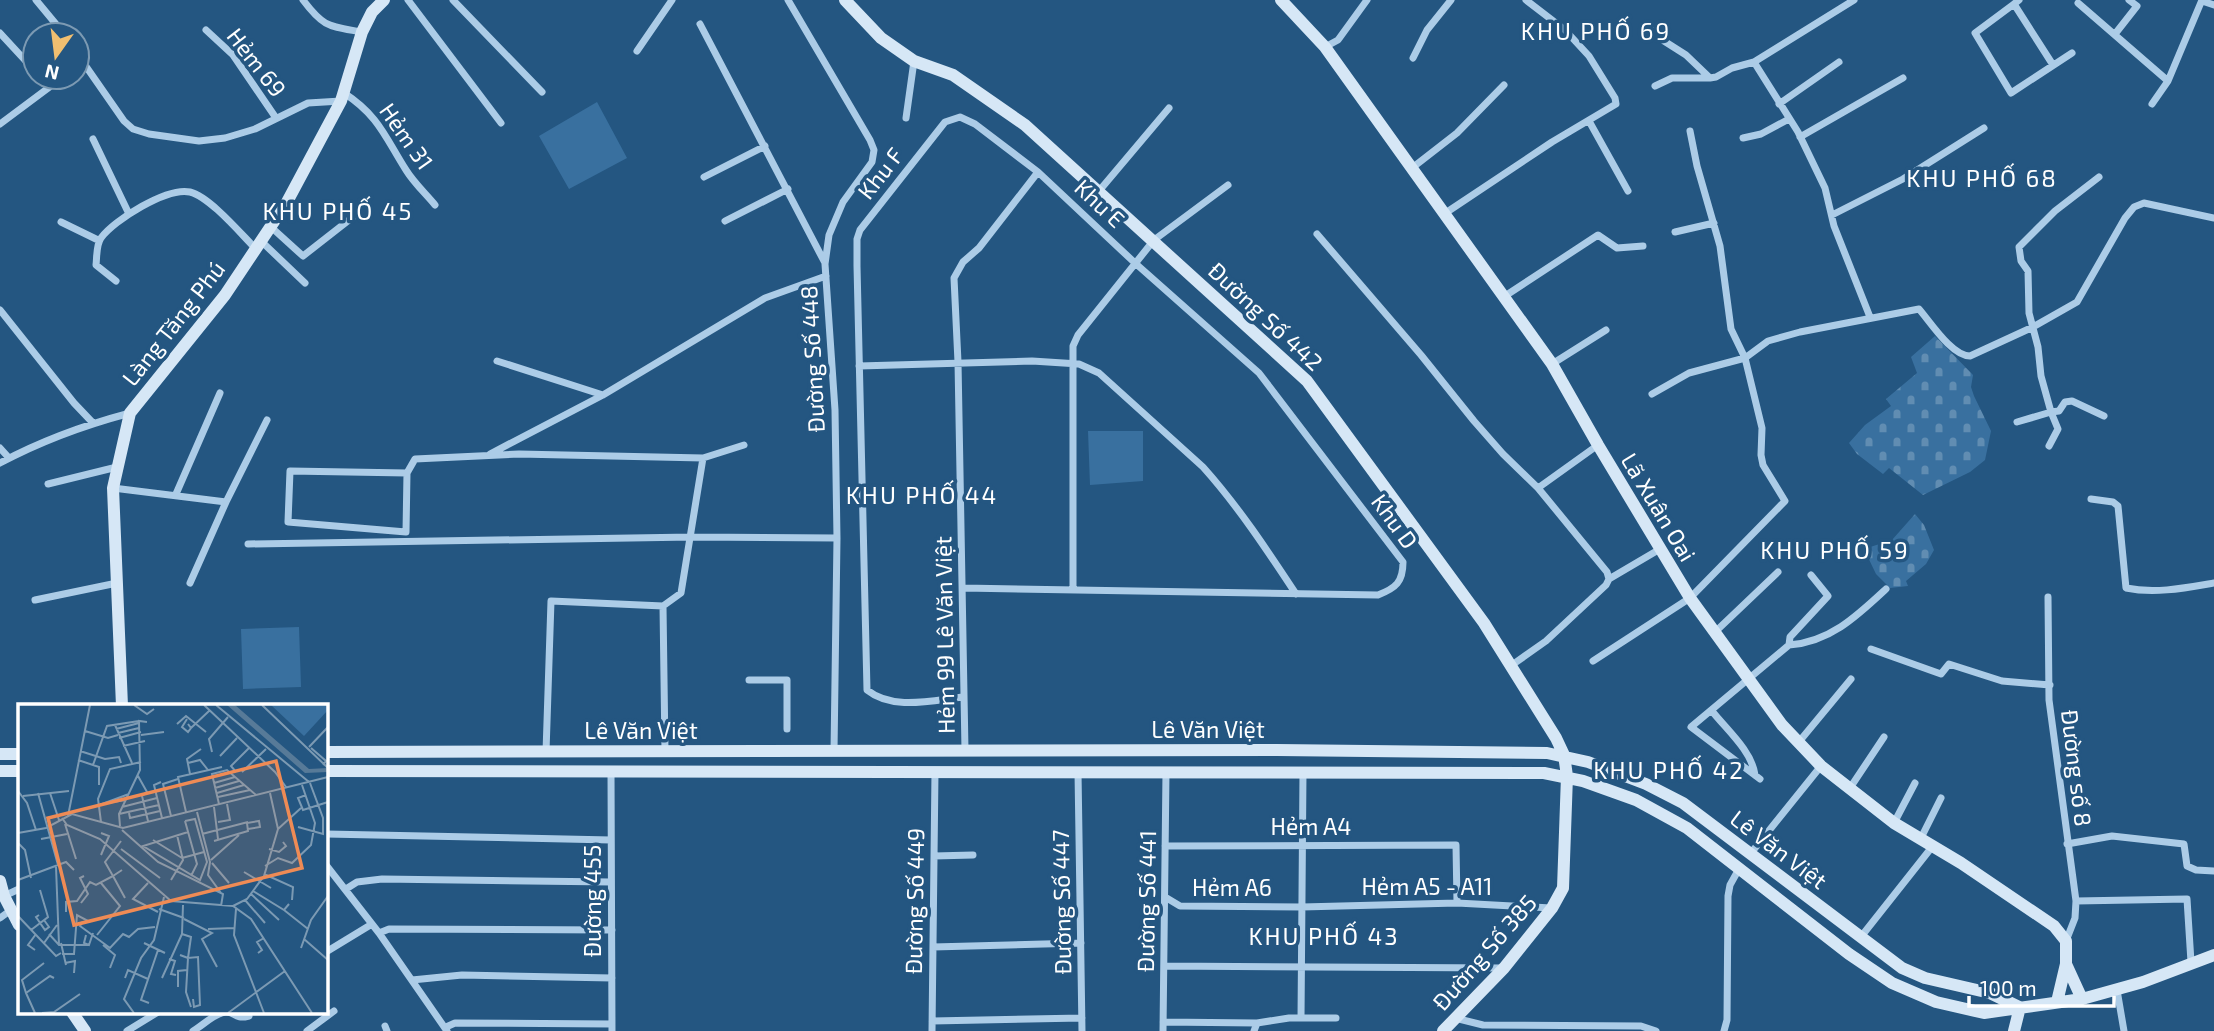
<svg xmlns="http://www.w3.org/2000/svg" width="2214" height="1031" font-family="'Exo 2',sans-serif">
<defs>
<pattern id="cemetery-stones" width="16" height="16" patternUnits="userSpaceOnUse" patternTransform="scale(1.75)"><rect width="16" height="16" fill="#39709f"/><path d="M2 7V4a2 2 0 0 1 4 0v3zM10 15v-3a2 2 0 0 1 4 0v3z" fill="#618db2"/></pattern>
</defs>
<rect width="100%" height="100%" fill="#245681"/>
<path fill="#39709f" d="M597,102L627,158L569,189L539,136Z
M1088,431H1143V481L1090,485Z
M299,627L301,687L243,689L241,629Z"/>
<path fill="url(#cemetery-stones)" d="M1935,336L1973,375L1971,387L1974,396L1991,431L1985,460L1970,472L1923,495L1889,468L1883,474L1857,454L1849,443L1865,425L1891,406L1886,399L1917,373L1911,357Z
M1915,514L1924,525L1934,550L1926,564L1906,581L1908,586L1890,588L1876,574L1864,549L1892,540Z"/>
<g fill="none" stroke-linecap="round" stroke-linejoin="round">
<path stroke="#accce7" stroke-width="7" d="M36,0L65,35
M303,0C324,28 329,26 362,32
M408,0L501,123
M453,0L542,92
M788,0L870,140L874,150L872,162L843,202L829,235L825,264L835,410L837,538L834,751
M1854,0L1754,62L1798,132L1825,188L1834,226L1870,317
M2019,0L2014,4L2053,65
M2202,1L2214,5
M2078,3L2168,81L2202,0
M2014,4L1975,33L2011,93L2072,53
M700,24L825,263
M1657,28L1664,41L1686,55L1710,78L1716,77L1732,68L1754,62
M206,30L233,55L276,118
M0,33L35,71
M2115,34L2137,6L2129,0
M1325,47L1338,40L1367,0
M77,50L85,65
M637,51L672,0
M1413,58L1427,30L1451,0
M77,69L85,65L124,121L133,129L149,134L199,141L225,138L255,129L308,103L341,101
M41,77L49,86
M1655,86L1672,78H1710
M344,93C379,116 385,137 406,170C414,183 426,194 435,205
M1779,104L1839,62
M2152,104L2168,81
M906,118L914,61
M1589,121L1628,191
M0,124L63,77
M1800,137L1903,78
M1743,138L1761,134L1789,119
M93,139L129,214
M1412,168L1457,133L1504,85
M704,177L765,146
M1099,191L1169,108
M1444,214L1552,142L1616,104L1615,98L1589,56L1565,30L1526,0
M1832,215L1903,179L1984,128
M725,221L788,189
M61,222L98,240
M271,227L303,256L358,213
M1675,232L1714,223
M1317,234L1421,355L1474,421L1503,454L1538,488L1607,572L1609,579
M261,241L305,283
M116,281L96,265C97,257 96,245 101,238C114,220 167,187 190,192C210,197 241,234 256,249
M1505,296L1598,235L1617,248L1643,246
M0,310L74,403L93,423
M497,361L603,395
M1552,364L1606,330
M859,366L1032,361L1079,364L1099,373L1203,467C1238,506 1267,550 1296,594
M1652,394L1689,373L1745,358L1731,329L1720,246L1697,166L1690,131
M2017,422L2051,412L2041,376L2038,347L2029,313L2028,271L2021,261L2019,247L2055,211L2099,177
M2049,446L2058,429L2051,412L2059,411L2065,402L2072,401L2104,416
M0,448L9,458
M490,454L603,395L765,298L826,276
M0,463C41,441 85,425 130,413
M407,473L290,471L288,522L406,532L407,473L415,459L519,454L703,458L744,445
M48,484L117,467
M113,488L226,502
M1538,488L1598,445
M176,494L220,393
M2091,499L2113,502L2118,506L2126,588C2155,594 2185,588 2214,583
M248,544L692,537L837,538
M190,583L226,502L267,420
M963,588L1378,595C1396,588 1403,582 1403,562L1259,373L1135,263L1038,172L975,124L960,117L945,122L860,230L857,239V266L867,690C893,711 933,700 964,697
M1073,589V346L1078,335L1154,240L1228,185
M2048,597L2049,700L2076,901L2075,918L2066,941
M35,600L117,583
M663,606L665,751
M1714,633L1778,572
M1789,645C1830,642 1857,616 1886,589
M1871,649L1941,674L1949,664L2002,681L2050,685
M1593,661L1690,598L1785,501L1763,465L1761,455L1762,428L1745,358L1768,341L1800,332L1919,309C1931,323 1952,356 1970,356L2033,327L2077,302L2125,218L2134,207L2144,203L2214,218
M1512,665L1546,641L1606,585L1609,579L1660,549
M749,680H787V729
M1712,711C1726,729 1752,751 1755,775
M1798,743L1851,679
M965,750L958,362L954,278L963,262L979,248L1038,172
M546,752L551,601L663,606L681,593L703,458
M611,772L612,1031
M1078,772L1082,1031
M1760,779L1691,727L1789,645L1790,637L1828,596L1811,575
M1850,788L1884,737
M1894,823L1915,783
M326,834L611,840
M1920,840L1941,798
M2067,844L2112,836L2184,844L2187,866L2196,870L2214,871
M1165,846L1456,845L1457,903
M1751,853L1821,766
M934,856L973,855
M326,865L379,933L447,1031
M346,889L357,882L382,879L611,882
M4,896L19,889
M1165,897L1180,906L1302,907L1457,903L1551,908
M2076,901L2187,899L2191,962
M0,918L11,910
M379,933L389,929L612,930
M1860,938L1932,847
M933,947L1081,943
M326,952L372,924
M1164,966L1503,968
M412,980L462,975L612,978
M2117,990L2124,1031
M1301,1018L1303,772
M1455,1018L1483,1025L1641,1026L1656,1031
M932,1021L1082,1018
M1163,1022L1257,1023
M385,1026L387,1031
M446,1027L455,1023L612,1024
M127,1031L158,1012
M193,1031C202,1026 216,1012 226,1012C236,1012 234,1020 249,1016
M307,1031L334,1011
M932,1031L935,772
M1163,1031L1166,772
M1254,1031L1257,1023L1289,1018H1336
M1724,1031L1727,1020L1728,896L1730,885L1740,867"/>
<path stroke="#d6e7f6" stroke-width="12" d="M845,0L881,38L914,61L953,75L1025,125L1307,381L1484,623L1556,738L1564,755L1567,776L1563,888L1552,908L1504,968L1443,1031
M1281,0L1325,47L1552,364L1598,445L1690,598L1782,725L1821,766L1894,823L1961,863L2054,926L2066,941V964L2057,1002
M122,706L113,488L130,413L225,295L287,202L341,101L362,32L372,12L384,0
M326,752L1277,750L1547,753L1588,762L1646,784L1683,803L1902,968L1925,978L1990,993L2019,1007
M0,754H19
M0,771H19
M326,771L1544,773L1583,781L1636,800L1687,828L1849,954L1892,983L1936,1002L1984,1013L2082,999L2143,982L2214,955
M0,881L4,896L19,925
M2066,964L2082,999
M72,1012L85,1031
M2014,1031L2020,1007"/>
</g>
<g text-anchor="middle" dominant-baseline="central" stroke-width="7" stroke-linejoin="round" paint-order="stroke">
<g font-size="23" fill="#fff" stroke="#245681">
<text transform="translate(257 62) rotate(52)">Hẻm 69</text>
<text transform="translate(407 136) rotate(55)">Hẻm 31</text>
<text transform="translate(880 173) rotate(-52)">Khu F</text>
<text transform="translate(1100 203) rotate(43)">Khu E</text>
<text transform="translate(1266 316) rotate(43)">Đường Số 442</text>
<text transform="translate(173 323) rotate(-52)">Làng Tăng Phú</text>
<text transform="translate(812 359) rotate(-93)">Đường Số 448</text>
<text transform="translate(1659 507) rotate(59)">Lã Xuân Oai</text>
<text transform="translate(1395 521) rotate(54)">Khu D</text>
<text transform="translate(944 635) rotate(-91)">Hẻm 99 Lê Văn Việt</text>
<text x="1208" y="729">Lê Văn Việt</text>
<text x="641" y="730">Lê Văn Việt</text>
<text transform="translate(2077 768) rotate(83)">Đường số 8</text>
<text x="1311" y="826">Hẻm A4</text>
<text transform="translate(1779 849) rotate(37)">Lê Văn Việt</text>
<text x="1427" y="886">Hẻm A5 - A11</text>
<text x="1232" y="887">Hẻm A6</text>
<text transform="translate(592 901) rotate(-90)">Đường 455</text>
<text transform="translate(914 901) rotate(-89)">Đường Số 449</text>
<text transform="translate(1146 901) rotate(-89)">Đường Số 441</text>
<text transform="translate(1061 902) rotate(-91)">Đường Số 447</text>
<text transform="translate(1484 952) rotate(-49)">Đường Số 385</text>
</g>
<g font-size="24" letter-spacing="2" fill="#fff" stroke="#245681">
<text x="1596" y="30">KHU PHỐ 69</text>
<text x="1982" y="177">KHU PHỐ 68</text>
<text x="338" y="210">KHU PHỐ 45</text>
<text x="922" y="494">KHU PHỐ 44</text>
<text x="1835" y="549">KHU PHỐ 59</text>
<text x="1669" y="769">KHU PHỐ 42</text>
<text x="1324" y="935">KHU PHỐ 43</text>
</g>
</g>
<g transform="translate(18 704)">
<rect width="310" height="310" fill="#245681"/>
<path d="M253,1H310V6L286,32Z" fill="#39709f"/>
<path d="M209,1H217L291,65L310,64V68L287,69Z" fill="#577a98"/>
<path fill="none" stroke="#7c9ab3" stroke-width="2" d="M116,1L129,10L136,5M186,1L257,68L268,83M198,1L291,78M244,1L310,64M169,15L164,23L170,28L173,24L170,20M159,20L168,12L188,28M97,21L114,59M173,24L191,7M98,25L121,19M67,27L90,34L100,31M100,29L121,24M123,31L146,28M101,34L123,28M105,42L127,37M291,43L310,23M293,44L308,57L305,61M62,47L87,55L101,53L103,59M194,48L191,35L210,13M202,52L219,34M60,56L81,63V81M170,59L182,56L190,66M75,61L89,22L121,17M218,68L213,62L231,44M224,68L248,45M172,70L169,55L183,45M120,72L129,88L124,92L130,117M143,78L136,81L144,114M196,79L217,73M197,84L221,77M0,87L9,99L18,126M20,89L40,161M32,89L41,116M199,89L226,81M288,91L280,94L285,106L310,98M5,92L51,87M200,93L232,86M82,100L108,96M84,100L111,90M201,100L194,70L209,66L238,91M104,103L139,94M196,103L200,135M168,108L160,73L204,63M179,108L192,158L190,171L203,189M111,109L112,114L142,107M101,110L141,101M50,112L72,1M153,112L145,80L160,75M44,114L49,121L82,135L153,197L215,202L233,215L294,309M167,117L177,115L189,158L182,176L125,142L170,128M167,117L179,160L173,172M83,118L80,95L92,65L123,58M200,118L212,116L209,100M47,120L58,155M102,122L101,110L122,66L121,17L129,18M280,123L305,130V114L292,79M260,125L283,104M104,126L140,158L205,190L203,202M0,129L28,124L54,110L105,124L310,73M184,130L230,118M23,135L49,130M135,136L164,154M196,137L230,127L229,119L241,117L242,123L230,125M0,139L7,146L13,174M103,145L142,174M251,145L261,148L268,142L265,138M83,151L91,132L83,129M164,154L186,148M193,156L221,131M194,159L211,179M247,162L260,154L274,159L293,141L297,119L284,81M38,163L41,241M104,166L95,172L107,194M226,168L253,184M246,170L275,183L274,196M0,176L48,158L56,166M153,176L165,156L159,131M130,179L115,195L140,208M235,187L266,206L271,200M233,190L261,216M227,196L247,219M63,199L70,190L62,174L66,172M215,202L229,195L246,172L260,125L252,89M141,205L166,214M218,205L216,231L246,309M266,206L290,225M48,208V198L59,197L72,178L78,181L95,172L87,158L103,137M21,211L18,213L27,226L31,223L26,216M0,212L38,252L43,249M166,215L194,229L184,235L199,263M64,218L62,222L92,244L105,230L111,233L120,225L137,223M190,225L216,224M13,226L30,213L22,186M31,230L41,241H71M164,230L173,233L170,254L180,253L182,301L176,303L175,295M68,231L66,239L71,241L75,229M79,231L102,202L83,179M286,235L310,256M26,239L39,221M43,239L48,261M126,239L147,249M85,241L97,251L92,264M283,244L293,216L310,192M17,246L10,241L18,230M240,249L244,246L239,238L246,234M44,250H56L59,211L70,217M162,251L170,254L168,288L173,303M151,255L157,257L153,270L158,271M47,259L57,257L56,269M107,274L110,266L130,275M144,274L164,230L165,201M160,283V267L169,266M8,289L4,276L26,259M131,299L123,296L140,246M17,309L8,289L32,272L36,274M24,309L36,308L62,290M116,309L106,295L123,254L136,236L146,193M210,309L267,267"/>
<path fill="#ef8b55" fill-opacity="0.15" stroke="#ef8b55" stroke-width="3.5" d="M258,57L284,164L56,221L30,114Z"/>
<rect width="310" height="310" fill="none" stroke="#fff" stroke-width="3.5"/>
</g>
<g transform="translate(56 56) rotate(194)"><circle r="33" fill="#245681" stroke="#7c9ab3" stroke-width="2"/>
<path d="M0-5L12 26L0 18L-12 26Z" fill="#f1bf70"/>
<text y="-10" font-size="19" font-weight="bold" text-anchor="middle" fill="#ffffff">N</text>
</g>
<path d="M1969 996v10h145v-10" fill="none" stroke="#ffffff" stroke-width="3.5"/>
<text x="1980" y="996" font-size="21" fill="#ffffff" stroke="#245681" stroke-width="5" paint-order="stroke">100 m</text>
</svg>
